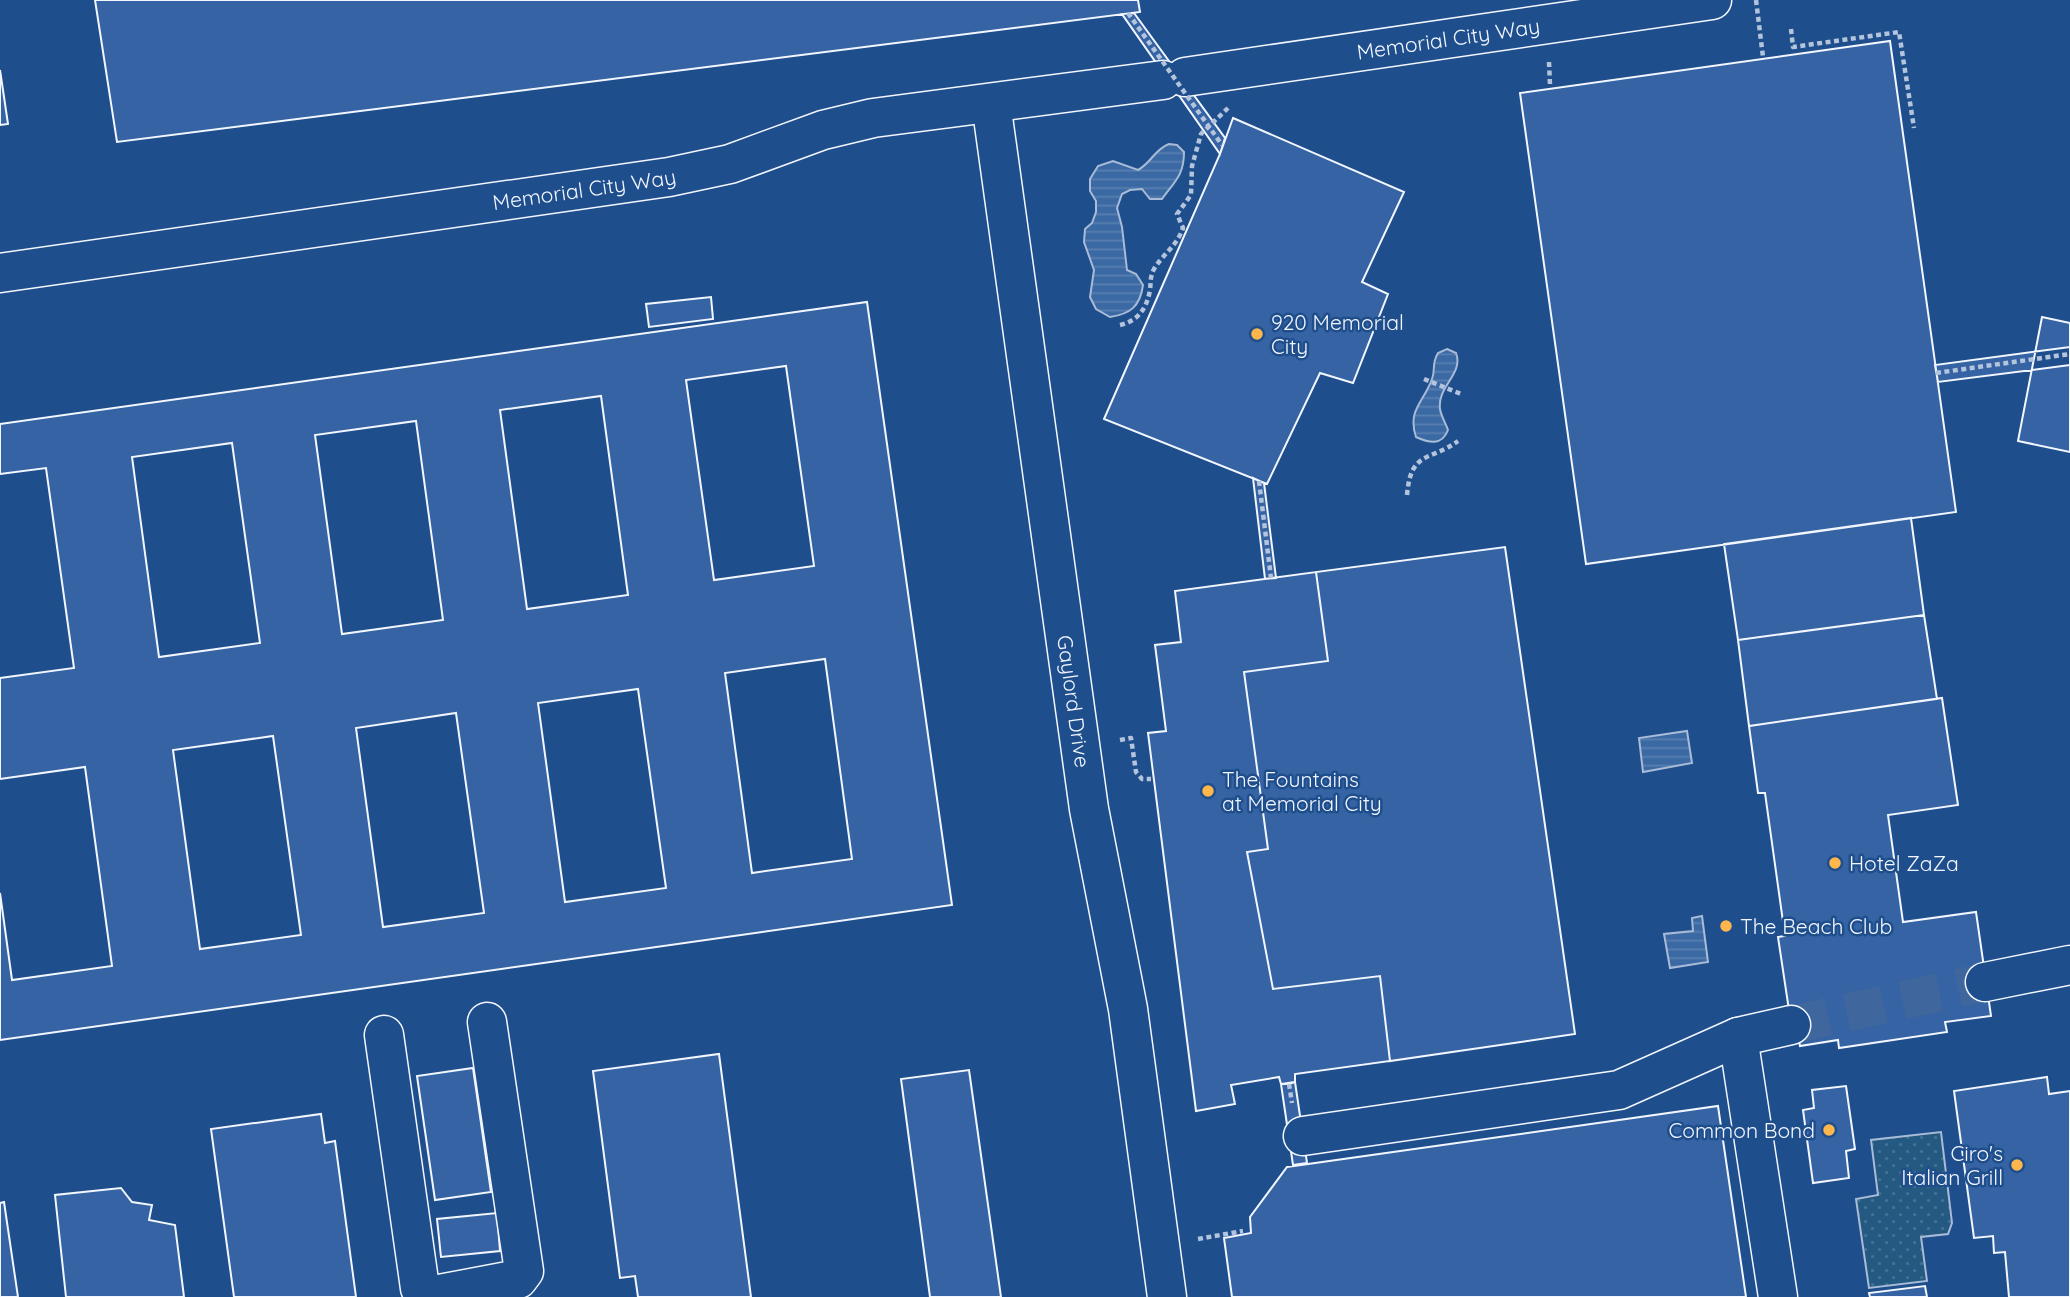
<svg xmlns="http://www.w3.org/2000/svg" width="2070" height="1297" font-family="Quicksand,sans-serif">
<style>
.grass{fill:url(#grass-dots);stroke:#a8bbd7;stroke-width:2}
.water{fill:url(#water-rules);stroke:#a8bbd7;stroke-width:2}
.building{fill:#3563a3;stroke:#f2f6ff;stroke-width:2;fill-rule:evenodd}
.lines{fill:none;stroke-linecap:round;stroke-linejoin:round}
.minor-tunnel{stroke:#3f679d;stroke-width:38;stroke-dasharray:38 19;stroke-linecap:butt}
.minor-casing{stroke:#f2f6ff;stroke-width:41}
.path{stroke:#b3c4dc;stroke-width:4.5;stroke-dasharray:5 3.5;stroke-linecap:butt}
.minor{stroke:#1f4e8c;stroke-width:38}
.path-bridge{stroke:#b3c4dc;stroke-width:4.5;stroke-dasharray:5 3.5;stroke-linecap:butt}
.poi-dot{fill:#ffb74d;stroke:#1f4e8c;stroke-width:2.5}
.labels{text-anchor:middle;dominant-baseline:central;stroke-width:5;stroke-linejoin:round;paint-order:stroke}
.street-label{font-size:21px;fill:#f2f6ff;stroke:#1f4e8c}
.poi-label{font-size:21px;fill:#f2f6ff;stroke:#1f4e8c;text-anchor:start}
</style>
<defs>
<pattern id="grass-dots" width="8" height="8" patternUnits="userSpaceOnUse" patternTransform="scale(1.75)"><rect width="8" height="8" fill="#245a82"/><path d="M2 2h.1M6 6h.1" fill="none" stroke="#447295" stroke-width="1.8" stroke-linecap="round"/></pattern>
<pattern id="water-rules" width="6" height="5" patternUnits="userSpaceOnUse" patternTransform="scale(1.75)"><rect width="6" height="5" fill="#3b69a3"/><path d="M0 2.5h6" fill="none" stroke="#587fb1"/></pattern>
</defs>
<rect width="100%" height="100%" fill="#1f4e8c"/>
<!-- grass -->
<path class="grass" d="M1941,1132l11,91 -4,11 -27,3 6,44 -58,7 -13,-89 22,-4 -7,-55z"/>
<!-- water -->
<path class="water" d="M1169,144l8,1 7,7c0,24 -10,30 -22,47h-12l-8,-10 -12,1 -8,4 -5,14 5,19 5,43 9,4 7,11c-3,22 -13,29 -33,32l-14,-8 -6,-12 4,-27 -10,-28 1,-13 7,-6 4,-11v-11l-6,-10v-12l8,-13 15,-5 25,9c13,-7 17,-21 31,-26z
M1447,349l9,4c8,21 -19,33 -16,56 1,7 6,15 8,21 -6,16 -19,13 -32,7 -9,-27 8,-35 16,-58 4,-10 -1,-14 6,-26z
M1687,731l5,32 -49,9 -4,-34z
M1702,916l6,46 -38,6 -6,-34 29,-3 -1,-13z"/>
<!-- building -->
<path class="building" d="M95,0h1043l2,12 -1023,130z
M1134,13l91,125 -5,16 -98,-140z
M1890,41l66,471 -370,52 -66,-471z
M0,70l8,54 -8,1z
M1233,118l171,74 -42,90 26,12 -35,89 -33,-10 -53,111 -163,-65 116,-265z
M711,297l2,22 -64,8 -3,-23z
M867,302l85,603 -952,135v-147l12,87 100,-14 -27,-199 -85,12v-101l74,-10 -28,-200 -46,6v-50zM786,366l28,200 -100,14 -28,-200zM601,396l27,199 -101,14 -27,-199zM416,421l27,199 -101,14 -27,-199zM232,443l28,200 -101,14 -27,-200zM825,659l27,200 -100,14 -27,-200zM638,689l28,199 -101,14 -27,-199zM456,713l28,200 -101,14 -27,-199zM273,736l28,199 -101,14 -27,-199z
M2042,317l28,6v129l-52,-11z
M2070,347v18l-132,17 -3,-17z
M1253,478l11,5 12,95 -11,1z
M1911,518l13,97 -186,25 -14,-96z
M1505,547l70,487 -185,27 -10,-85 -107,13 -26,-137 21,-3 -24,-177 84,-11 -12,-89z
M1316,572l12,89 -84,11 24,177 -21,3 26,137 107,-13 10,85 -95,13v8l-6,2h-8l-2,-7 -48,8 4,19 -39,7 -48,-378 18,-2 -11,-86 26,-3 -6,-51z
M1924,615l13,84 -188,27 -11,-86z
M1942,698l16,107 -70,10 15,107 73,-10 15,104 -46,6 2,10 -108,16 -1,-8 -38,6 -2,-10 -5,1 -15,-100 7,-1 -20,-143h-7l-9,-67z
M719,1054l32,243h-113l-3,-21 -15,2 -27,-207z
M473,1068l18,124 -56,8 -18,-124z
M969,1070l32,227h-71l-29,-218z
M2047,1077l2,17 21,-3v206h-61l-4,-45 -11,1 -1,-17 -19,2 -20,-147z
M1295,1082l12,81 -14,2 -12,-81z
M1846,1086l9,63 -9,2 3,27 -36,5 -10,-73 11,-2 -2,-18z
M1718,1106l28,191h-514l-8,-59 27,-5 -1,-16 37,-50z
M321,1114l4,29 10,-2 21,156h-122l-23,-168z
M121,1188l11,14 20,3 -3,15 26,5 9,72h-118l-11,-102z
M4,1202l14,95h-18v-94z
M497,1213l3,38 -59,6 -4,-38z
M1925,1286l2,11h-57l-1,-4z"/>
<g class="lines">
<!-- minor-tunnel -->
<path class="minor-tunnel" d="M1791,1025l194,-43"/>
<defs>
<g id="minor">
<path id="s1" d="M1185,77l527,-77"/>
<path id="s2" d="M991,103l98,706 39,200 39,288"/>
<path id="s3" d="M0,273l669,-96 61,-13 93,-34 50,-12 290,-38"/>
<path d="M1985,982l85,-17"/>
<path d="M384,1035l36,253 9,8 89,-17 6,-8 -37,-249"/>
<path d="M1738,1037l53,-12"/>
<path d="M1303,1136l316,-46 119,-53 40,260"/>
</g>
</defs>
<!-- minor casing -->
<use href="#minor" class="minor-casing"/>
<!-- path -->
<path class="path" d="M1756,0l7,57
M1791,29l2,18 106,-15 15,96
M1549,62l1,23
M1120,325c18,-4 27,-17 30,-35 1,-8 0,-14 4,-21 9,-15 23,-23 29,-41l-6,-14 14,-19 1,-29 9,-32 27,-26
M1936,373l134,-19
M1424,379l37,15
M1259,481l12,97
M1407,495c4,-45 22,-33 51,-54
M1120,740l11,-2 5,34 6,7h9
M1289,1084l3,19
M1198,1239l45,-8"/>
<!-- minor -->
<use href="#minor" class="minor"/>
<!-- path-bridge -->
<path class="path-bridge" d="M1128,13l94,132"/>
</g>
<!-- markers -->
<g class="poi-dot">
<circle cx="1257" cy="334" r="7"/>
<circle cx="1208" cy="791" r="7"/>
<circle cx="1835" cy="863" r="7"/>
<circle cx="1726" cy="926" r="7"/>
<circle cx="1829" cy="1130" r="7"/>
<circle cx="2017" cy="1165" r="7"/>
</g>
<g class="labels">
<!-- street labels -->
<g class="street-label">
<text stroke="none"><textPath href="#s1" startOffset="266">Memorial City Way</textPath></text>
<text stroke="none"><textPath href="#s3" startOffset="590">Memorial City Way</textPath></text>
<text stroke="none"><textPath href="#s2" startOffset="604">Gaylord Drive</textPath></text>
</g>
<!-- poi labels -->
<g class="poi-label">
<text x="1271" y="322">920 Memorial<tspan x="1271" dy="24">City</tspan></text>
<text x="1222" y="779">The Fountains<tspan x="1222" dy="24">at Memorial City</tspan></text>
<text x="1849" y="863">Hotel ZaZa</text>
<text x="1740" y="926">The Beach Club</text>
<text x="1815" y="1130" text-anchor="end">Common Bond</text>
<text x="2003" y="1153" text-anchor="end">Ciro's<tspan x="2003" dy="24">Italian Grill</tspan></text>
</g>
</g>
</svg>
